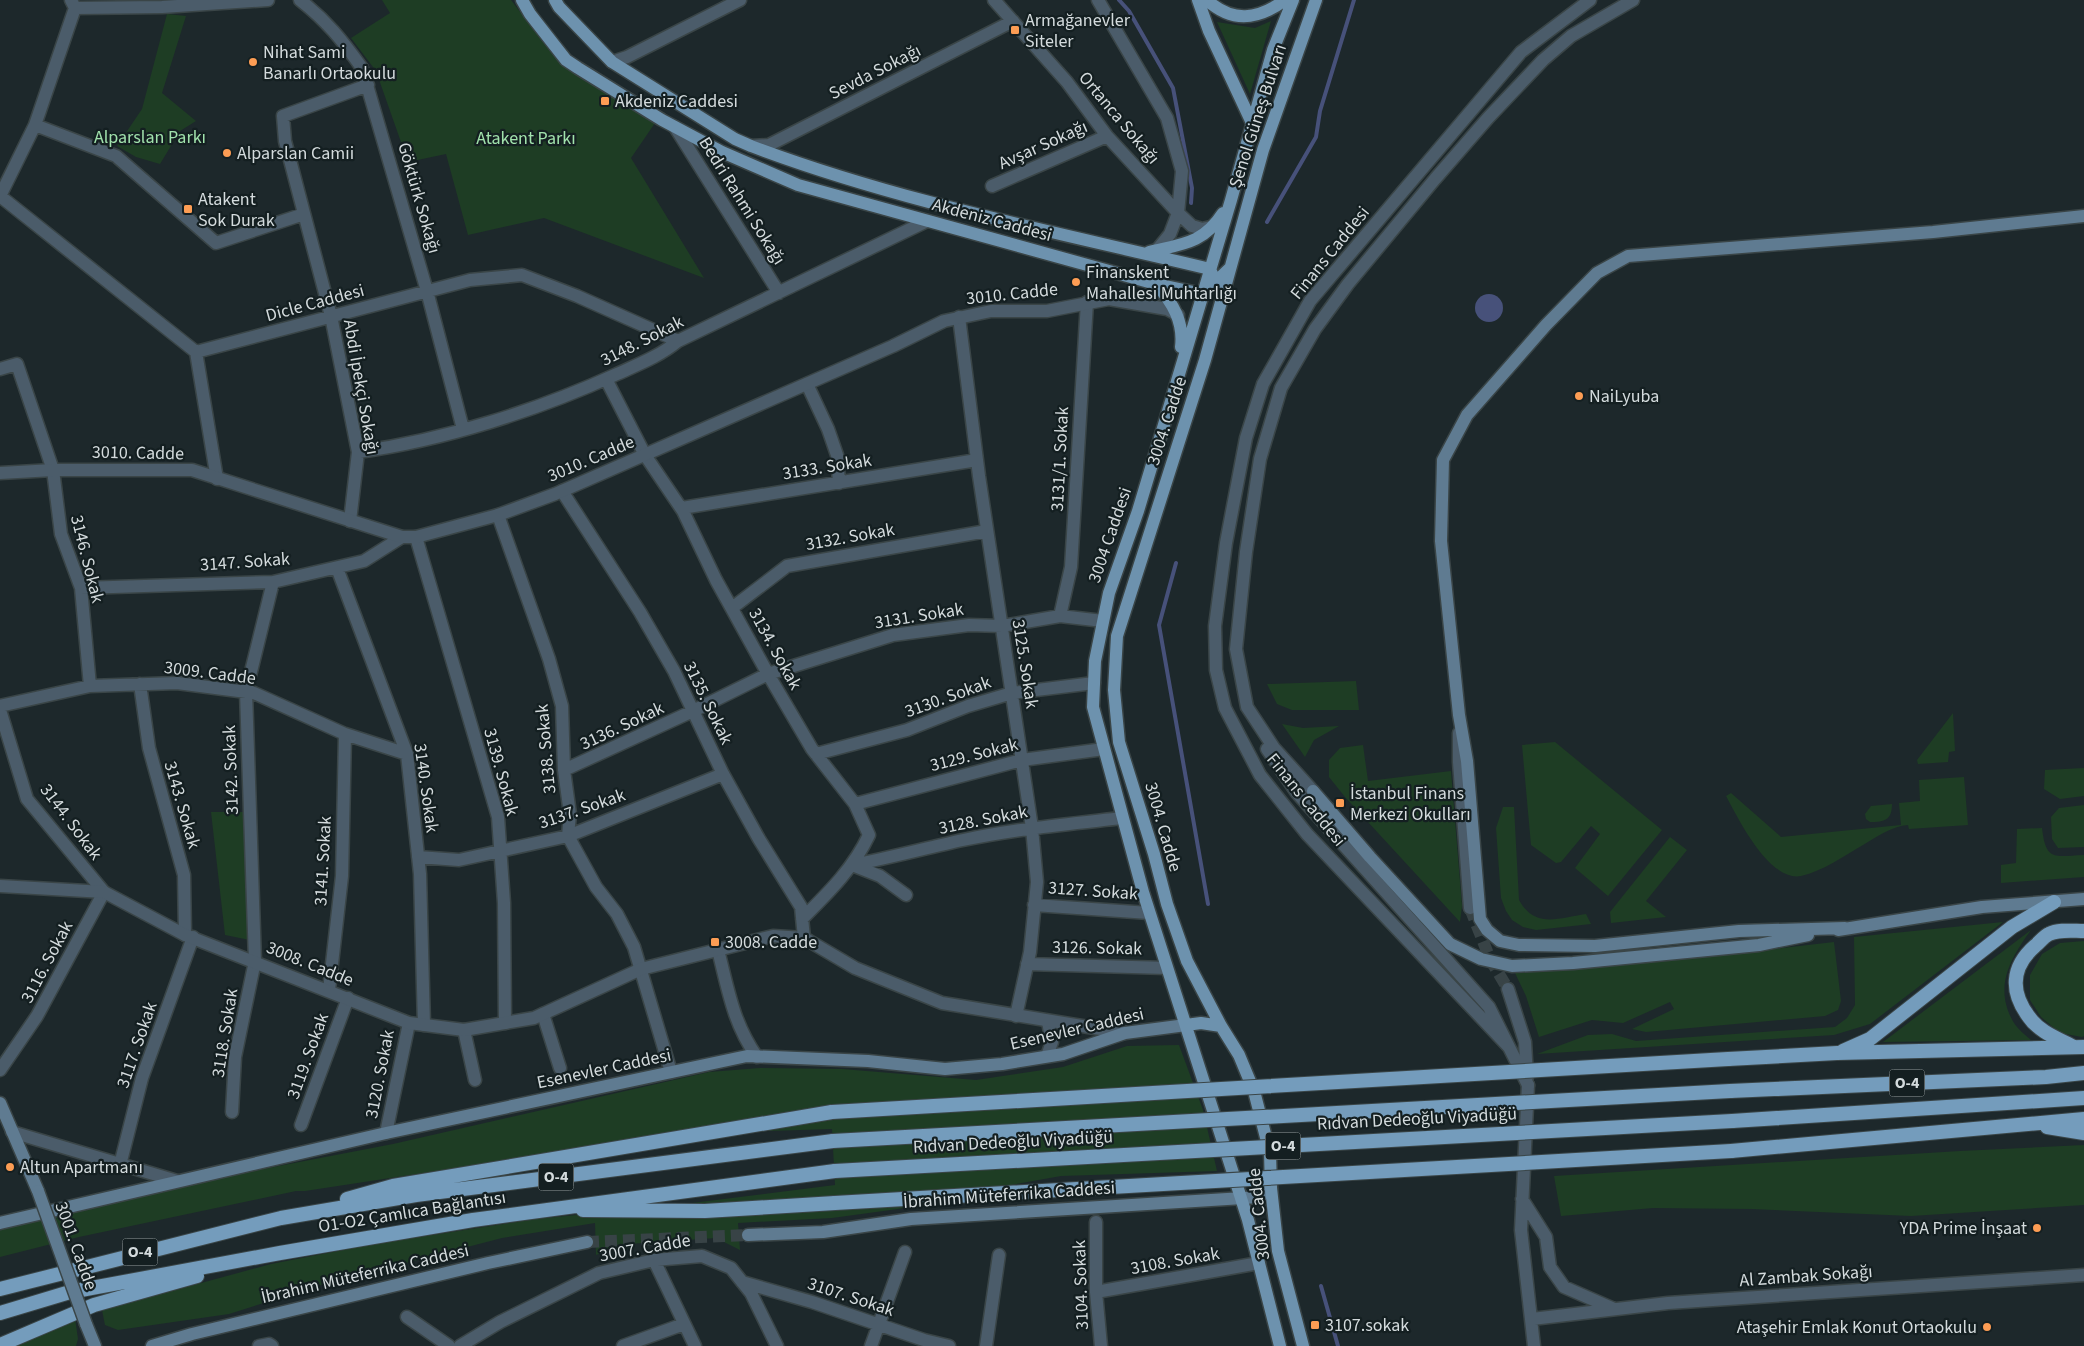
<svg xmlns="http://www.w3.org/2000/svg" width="2084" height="1346" font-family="'Source Sans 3',sans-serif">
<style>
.green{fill:#1e3d24}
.water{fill:#47517a}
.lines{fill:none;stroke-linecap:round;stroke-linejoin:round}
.stream{stroke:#47517a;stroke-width:4}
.tertiary-tunnel{stroke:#384346;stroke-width:12;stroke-dasharray:12 6;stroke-linecap:butt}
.secondary-tunnel{stroke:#384346;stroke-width:12;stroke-dasharray:12 6;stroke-linecap:butt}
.minor-casing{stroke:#3a4547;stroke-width:15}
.tertiary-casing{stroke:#3a4547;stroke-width:15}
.secondary-casing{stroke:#3a4547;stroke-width:15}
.primary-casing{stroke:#3a4547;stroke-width:15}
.trunk-casing{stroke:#3a4547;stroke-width:16}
.minor{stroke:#4b5c6a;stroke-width:12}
.tertiary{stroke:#4b5c6a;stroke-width:12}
.secondary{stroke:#5f7b91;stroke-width:12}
.primary{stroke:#6d92ae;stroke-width:12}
.trunk{stroke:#749cbc;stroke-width:14}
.secondary-bridge-casing{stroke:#3a4547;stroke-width:15;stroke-linecap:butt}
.trunk-bridge-casing{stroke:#3a4547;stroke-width:16;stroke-linecap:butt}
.secondary-bridge{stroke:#5f7b91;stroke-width:12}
.trunk-bridge{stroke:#749cbc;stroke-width:14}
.poi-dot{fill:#fd9d54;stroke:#141f21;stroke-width:2}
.labels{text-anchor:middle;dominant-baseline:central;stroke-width:4.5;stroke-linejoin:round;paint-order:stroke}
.shield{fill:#141f21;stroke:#9aa3a5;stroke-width:1}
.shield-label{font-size:16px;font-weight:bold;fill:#d4dbdd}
.poi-label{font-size:18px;fill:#d4dbdd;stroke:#141f21;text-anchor:start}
.street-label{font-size:18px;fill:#d4dbdd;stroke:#141f21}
.park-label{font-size:18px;fill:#a1e2ac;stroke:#141f21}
</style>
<rect width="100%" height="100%" fill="#1d282b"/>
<!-- green -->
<path class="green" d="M382,0h129l42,55 23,18 79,50 -24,35 73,120 -160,-60 -76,17 -22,-81 -38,8 -32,-91 -25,-33 39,-25z
M167,14l19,2 -24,77 34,28 -16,10 -20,33 -24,-7 -19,-11 25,-37z
M1271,21l-21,73 -33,-72 38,6z
M1356,681l3,29h-67l-15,-6 -10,-20z
M1953,713l2,38 -6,1 -1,10 -30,2 -1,-4z
M1282,724l21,4 36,-2 -25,14 -9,17z
M1555,742l107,88 -54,66 -33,-28 25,-34 -9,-8 -30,36 -5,1 -25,-18 -9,-100z
M1363,745l5,36 83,-10 11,135 -2,16 -115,-125 -16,-20v-17l11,-12z
M2084,768v28l-24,3 -16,-10 1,-19z
M1964,777l4,48 -59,4 -1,-4c-16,1 -32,12 -45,20 -19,11 -40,26 -62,31 -32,6 -63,-58 -75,-80l5,-3 50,44 120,-12 -2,-22 21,-2 -1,-21z
M1892,804c0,16 -7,18 -22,18l-4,-3 -1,-5 6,-8z
M2084,805v42l-26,1 -6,-9 -1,-22 8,-9z
M1503,807h11l5,93c16,29 39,18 67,14l5,10 -55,6 -13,-3 -11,-7 -6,-9 -5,-13 -5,-70z
M211,812h37l12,130 -35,-7z
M2042,828c4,34 12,28 42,27v22l-83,6v-18l15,-2 1,-34z
M1670,837l17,13 -41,51 20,16 -55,6 -1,-11z
M2003,922l-133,102 -36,11 -297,19 51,-19 24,-1 24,7 199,-14 12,-9 8,-13 -1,-68z
M2031,930c-21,29 -38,58 -17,93 4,6 11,12 17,17l-148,2z
M2084,941v95l-2,1 -22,-4 -19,-16 -11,-17v-25l12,-21 18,-11z
M1834,942l7,59 -3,9 -13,6 -179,16 -14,-3 42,-20 -4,-7 -47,21 -31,-3 -53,17 -13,-41 -11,-23 199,-17z
M1179,1045l24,65 14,61 -156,5 -61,11 -102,22 -66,9 -94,5 2,27 -24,-12 -88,6 -32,11 -1,-32 -93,15 -185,48 -88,28 -111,16 -13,-5 -3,-15 169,-46 103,-20 162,-25 132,-13 167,-21 -3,-56 -153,5 -374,57h-9l-217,46 -79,20v-29l216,-50 177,-34 316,-72 51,-4 82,1 134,11 87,-13 64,-21z
M2084,1145v60l-173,11 -159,-7 -99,-1 -92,8 -7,-40 406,-25z
M75,1318l3,21 -2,7h-67z"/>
<!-- water -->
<path class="water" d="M1475 308a14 14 0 1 1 28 0a14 14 0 1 1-28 0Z"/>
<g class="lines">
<!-- stream -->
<path class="stream" d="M1119,0l10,11 44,77 19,100 -1,15
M1267,222l49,-85 4,-26 34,-111
M1176,563l-17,62 49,279
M1321,1286l17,60"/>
<!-- tertiary-tunnel -->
<path class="tertiary-tunnel" d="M1470,908l20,51 18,30"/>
<!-- secondary-tunnel -->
<path class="secondary-tunnel" d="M587,1242l161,-7"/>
<defs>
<path id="minor" d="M300,0c27,21 42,40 62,68l65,223 36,138
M994,0l73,82 40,54 71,77 14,13 10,3 13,-3
M1098,0l69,118 15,53 -4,42 -8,21 -13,16
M75,8l87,-1 106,-7
M612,62l15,-5 113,-57
M35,125l81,31 100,87 88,-29
M675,127l104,166
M751,146l18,-1 244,-124
M992,186l115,-50
M0,196l196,156
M0,196l35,-71 40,-117 -4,-8
M959,317l20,159 53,352 5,54 -7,70 -14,64
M196,352l274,-72 52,-5 55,21 101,45
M196,352l21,127
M0,369l17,-5 36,106 8,64 20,54 9,98
M606,379l39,76 38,56 33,69 52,94 44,75 43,55 14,31c-16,34 -41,58 -67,84
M807,384l21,45 9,26 2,28
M358,452c87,-12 180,-42 259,-78 22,-10 43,-18 61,-33l249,-120
M562,491l78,121 34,59 49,103 36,65 42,68 3,31
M682,508l295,-48
M498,515l51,144 13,47 2,64 6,44 -2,22 28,51 21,27 17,33 37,125
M350,521l8,-69 -27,-136 -46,-175 -2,-25 85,-31
M416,537l82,280 6,86 1,120
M337,568l70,186 13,120 4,151
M81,588l192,-6 91,-21 38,-24
M732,608l55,-42 200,-35
M1060,616l11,-49 16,-265
M140,684l9,64 35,127 1,60
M0,706l90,-20 87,-3 77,10 91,41 62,20
M0,710l27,89 77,93 -67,124 -37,54
M816,754l91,-24 61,-24 44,-13 82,-10
M564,770l129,-59 75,-37 125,-39 76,-10 33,1 58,-10 43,5
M855,804l167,-44 82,-11
M418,857l41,3 109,-24 155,-62
M852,865c37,-7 74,-17 111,-25 52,-11 106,-16 159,-22
M852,865l28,11 26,19
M1034,905l115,8
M718,950c10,39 15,73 39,107
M1027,964l140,4
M329,990l13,-114 3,-142
M543,1014l17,54
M464,1030l11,50
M1047,1056l5,-14 -4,-20
M1528,1085l-7,145 13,116
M232,1112l3,-55 20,-96 -9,-269 27,-110
M301,1125l47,-127
M386,1133l23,-110
M120,1165l22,-87 51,-141
M1522,1199l24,38 4,30 14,20 48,21
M1096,1222v70l5,54
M654,1260l41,86
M742,1282l70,20 112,38 25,6
M1096,1292l163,-29
M407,1317l42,29
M1532,1319l136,-16 416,-28
M259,1346l10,-2 3,2
M460,1346l40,-24 99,-49 55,-13 48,-4 29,12 20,25 26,53
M623,1346l61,-22
M871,1346l34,-94
M986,1346l13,-91"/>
<path id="tertiary" d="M0,473l53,-3h139l210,67h14l82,-22 57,-21 338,-148 51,-25 47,-10h56l62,-12 58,10 11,6
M1459,733v29l11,146
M1267,749l30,44 192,214 39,78
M1313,791l-39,-43 -27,-41 -11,-58 10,-97 14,-93 21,-71 34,-59 33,-45 87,-105 53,-61 55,-58 28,-24 62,-36
M0,886l104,6 81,43 224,88 55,7 70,-12 107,-49 132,-33 31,2 51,30 87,35 183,30
M1508,989l17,53 2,35
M1509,1047l-202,-213 -47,-59 -35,-67 -9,-38 -1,-44 11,-83 20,-105 17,-54 47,-83 211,-249 69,-52
M12,1132l165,49"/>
<path id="secondary" d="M1313,791l57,66 80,87 31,15 31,7 61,-3 186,-18 49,-10
M1845,928l-106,3 -144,15 -76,-1 -19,-4 -13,-11 -7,-11 -13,-158 -8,-46 -18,-174 2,-81 24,-45 79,-90 51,-52 31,-17 305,-24 151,-16
M1838,930l144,-23 102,-8
M0,1103l38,88
M0,1223l386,-90 361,-77 121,5 77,8 57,-5 61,-10 62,-21 61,-8
M748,1235l75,-3 88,-13 348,-22 12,-9
M86,1324l9,22
M152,1346l40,-12 296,-71 99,-21"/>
<path id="primary" d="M522,0l8,14 25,32 11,14 12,8 84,52 60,32 76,33 358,99 47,10 27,-26
M555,0l4,7 53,55 123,77 16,7c148,56 305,86 459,123l3,7
M1198,0l11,31 43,92
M1207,0c25,23 51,20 78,0
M1149,252c33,-8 54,-8 74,-39
M1156,284c17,19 28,38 25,63
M1186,1025l15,-2 20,3
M1280,1346l-32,-126 -105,-328 -50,-185 2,-46 14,-68 29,-82 22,-73 71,-238 42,-150 20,-50
M1303,1346l-25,-95 -7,-63 -1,-35 -16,-62 -15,-36 -18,-29 -34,-65 -20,-57 -13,-50 -35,-112 -5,-52 3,-54 88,-276 58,-210 53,-150"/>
<path id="trunk" d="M2074,1047c-15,-8 -35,-15 -45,-30 -19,-25 -18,-50 6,-71 4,-3 9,-10 14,-12 10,-5 24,-3 35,-3
M1843,1051l27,-12 142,-112 42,-25
M1728,1059l109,-6 247,-6
M1730,1091l316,-14 38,-4
M1732,1121l352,-23
M2047,1127l37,6
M1731,1151l353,-32
M347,1199l46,-13 439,-74
M583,1210l122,1 130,-8
M0,1289l281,-71 135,-23 417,-54
M0,1313l70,-21 210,-39 193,-33 362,-49
M0,1345l94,-40 103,-29"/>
</defs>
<!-- minor casing -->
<use href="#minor" class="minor-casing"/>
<!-- tertiary casing -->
<use href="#tertiary" class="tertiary-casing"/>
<!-- secondary casing -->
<use href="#secondary" class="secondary-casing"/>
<!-- primary casing -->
<use href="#primary" class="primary-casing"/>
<!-- trunk casing -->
<use href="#trunk" class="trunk-casing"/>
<!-- minor -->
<use href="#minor" class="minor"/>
<!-- tertiary -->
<use href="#tertiary" class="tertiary"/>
<!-- secondary -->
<use href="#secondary" class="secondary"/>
<!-- primary -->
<use href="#primary" class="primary"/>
<!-- trunk -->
<use href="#trunk" class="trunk"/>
<defs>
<path id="secondary-bridge" d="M38,1191l48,133"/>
<path id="trunk-bridge" d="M832,1112l896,-53
M833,1141l897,-50
M835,1171l897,-50
M835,1203l896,-52"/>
</defs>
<!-- secondary-bridge casing -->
<use href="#secondary-bridge" class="secondary-bridge-casing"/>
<!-- trunk-bridge casing -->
<use href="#trunk-bridge" class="trunk-bridge-casing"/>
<!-- secondary-bridge -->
<use href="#secondary-bridge" class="secondary-bridge"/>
<!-- trunk-bridge -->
<use href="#trunk-bridge" class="trunk-bridge"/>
</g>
<!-- markers -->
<g class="poi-dot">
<rect x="1010" y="25" width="10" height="10" rx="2.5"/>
<circle cx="253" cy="62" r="5"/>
<rect x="600" y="96" width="10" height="10" rx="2.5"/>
<circle cx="227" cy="153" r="5"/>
<rect x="183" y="204" width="10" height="10" rx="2.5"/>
<circle cx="1076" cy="282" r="5"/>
<circle cx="1579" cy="396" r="5"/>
<rect x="1335" y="798" width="10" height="10" rx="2.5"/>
<rect x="710" y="937" width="10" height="10" rx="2.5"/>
<circle cx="10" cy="1167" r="5"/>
<circle cx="2037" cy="1228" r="5"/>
<rect x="1310" y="1320" width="10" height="10" rx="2.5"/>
<circle cx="1987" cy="1327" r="5"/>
</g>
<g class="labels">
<!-- shield labels -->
<g class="shield">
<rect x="1889.5" y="1069.5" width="35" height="27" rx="4"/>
<rect x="1265.5" y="1132.5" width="35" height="27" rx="4"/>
<rect x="538.5" y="1163.5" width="35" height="27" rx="4"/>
<rect x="122.5" y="1238.5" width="35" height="27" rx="4"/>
</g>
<g class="shield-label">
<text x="1907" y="1083">O-4</text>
<text x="1283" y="1146">O-4</text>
<text x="556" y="1177">O-4</text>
<text x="140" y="1252">O-4</text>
</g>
<!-- poi labels -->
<g class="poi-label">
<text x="1025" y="20">Armağanevler<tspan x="1025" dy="21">Siteler</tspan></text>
<text x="263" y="52">Nihat Sami<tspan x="263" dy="21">Banarlı Ortaokulu</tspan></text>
<text x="615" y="101">Akdeniz Caddesi</text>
<text x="237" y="153">Alparslan Camii</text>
<text x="198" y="199">Atakent<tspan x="198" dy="21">Sok Durak</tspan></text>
<text x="1086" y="272">Finanskent<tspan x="1086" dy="21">Mahallesi Muhtarlığı</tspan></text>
<text x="1589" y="396">NaiLyuba</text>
<text x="1350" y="793">İstanbul Finans<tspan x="1350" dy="21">Merkezi Okulları</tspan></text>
<text x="725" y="942">3008. Cadde</text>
<text x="20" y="1167">Altun Apartmanı</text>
<text x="2027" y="1228" text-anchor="end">YDA Prime İnşaat</text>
<text x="1325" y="1325">3107.sokak</text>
<text x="1977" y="1327" text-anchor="end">Ataşehir Emlak Konut Ortaokulu</text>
</g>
<!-- street labels -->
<g class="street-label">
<text transform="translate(875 72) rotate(-27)">Sevda Sokağı</text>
<text transform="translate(1258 116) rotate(-72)">Şenol Güneş Bulvarı</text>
<text transform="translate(1119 118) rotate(50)">Ortanca Sokağı</text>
<text transform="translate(1043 145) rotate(-24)">Avşar Sokağı</text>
<text transform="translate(419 198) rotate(74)">Göktürk Sokağı</text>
<text transform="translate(742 201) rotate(58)">Bedri Rahmi Sokağı</text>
<text transform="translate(992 220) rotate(15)">Akdeniz Caddesi</text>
<text transform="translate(1330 253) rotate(-51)">Finans Caddesi</text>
<text transform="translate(1012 294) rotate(-6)">3010. Cadde</text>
<text transform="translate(315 303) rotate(-15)">Dicle Caddesi</text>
<text transform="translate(642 341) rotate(-27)">3148. Sokak</text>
<text transform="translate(361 387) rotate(80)">Abdi İpekçi Sokağı</text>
<text transform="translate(1167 421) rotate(-72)">3004. Cadde</text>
<text transform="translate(138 453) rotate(1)">3010. Cadde</text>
<text transform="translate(591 459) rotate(-23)">3010. Cadde</text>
<text transform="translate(1060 459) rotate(-87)">3131/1. Sokak</text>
<text transform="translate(827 467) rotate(-9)">3133. Sokak</text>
<text transform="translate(1110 535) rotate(-71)">3004 Caddesi</text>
<text transform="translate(850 537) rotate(-10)">3132. Sokak</text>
<text transform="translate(87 559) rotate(76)">3146. Sokak</text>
<text transform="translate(245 562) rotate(-4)">3147. Sokak</text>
<text transform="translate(919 616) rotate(-9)">3131. Sokak</text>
<text transform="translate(775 649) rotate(61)">3134. Sokak</text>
<text transform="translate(1025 664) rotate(81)">3125. Sokak</text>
<text transform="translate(210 673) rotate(7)">3009. Cadde</text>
<text transform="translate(948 697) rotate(-20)">3130. Sokak</text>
<text transform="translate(708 703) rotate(64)">3135. Sokak</text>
<text transform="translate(622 726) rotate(-25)">3136. Sokak</text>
<text transform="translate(546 749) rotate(-95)">3138. Sokak</text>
<text transform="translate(974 755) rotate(-14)">3129. Sokak</text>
<text transform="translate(231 770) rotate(-92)">3142. Sokak</text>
<text transform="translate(501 772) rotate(75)">3139. Sokak</text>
<text transform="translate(426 788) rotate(82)">3140. Sokak</text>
<text transform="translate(1306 800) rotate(51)">Finans Caddesi</text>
<text transform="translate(182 805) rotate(74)">3143. Sokak</text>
<text transform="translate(582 809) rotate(-19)">3137. Sokak</text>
<text transform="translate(983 820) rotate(-11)">3128. Sokak</text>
<text transform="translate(71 822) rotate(53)">3144. Sokak</text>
<text transform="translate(1163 827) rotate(74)">3004. Cadde</text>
<text transform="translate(323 861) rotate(-87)">3141. Sokak</text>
<text transform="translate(1093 891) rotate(4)">3127. Sokak</text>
<text transform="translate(1097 948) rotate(1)">3126. Sokak</text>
<text transform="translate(47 962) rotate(-62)">3116. Sokak</text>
<text transform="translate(310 964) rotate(22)">3008. Cadde</text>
<text transform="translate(1077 1029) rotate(-13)">Esenevler Caddesi</text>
<text transform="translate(225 1033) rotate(-81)">3118. Sokak</text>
<text transform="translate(137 1045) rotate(-71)">3117. Sokak</text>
<text transform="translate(308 1056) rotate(-70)">3119. Sokak</text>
<text transform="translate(604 1069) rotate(-12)">Esenevler Caddesi</text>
<text transform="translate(380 1074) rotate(-79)">3120. Sokak</text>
<text transform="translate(1417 1119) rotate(-3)">Rıdvan Dedeoğlu Viyadüğü</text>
<text transform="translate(1013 1142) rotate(-3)">Rıdvan Dedeoğlu Viyadüğü</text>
<text transform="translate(1009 1195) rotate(-4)">İbrahim Müteferrika Caddesi</text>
<text transform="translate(412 1212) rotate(-9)">O1-O2 Çamlıca Bağlantısı</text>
<text transform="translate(1259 1214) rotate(-96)">3004. Cadde</text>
<text transform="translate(76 1246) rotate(70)">3001. Cadde</text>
<text transform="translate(645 1248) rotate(-10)">3007. Cadde</text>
<text transform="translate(1175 1261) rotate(-10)">3108. Sokak</text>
<text transform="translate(365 1274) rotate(-13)">İbrahim Müteferrika Caddesi</text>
<text transform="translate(1806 1276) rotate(-4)">Al Zambak Sokağı</text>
<text transform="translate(1081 1285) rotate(-92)">3104. Sokak</text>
<text transform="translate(851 1297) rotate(18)">3107. Sokak</text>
</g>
<!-- park labels -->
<g class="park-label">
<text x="150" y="137">Alparslan Parkı</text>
<text x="526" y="138">Atakent Parkı</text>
</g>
</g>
</svg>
